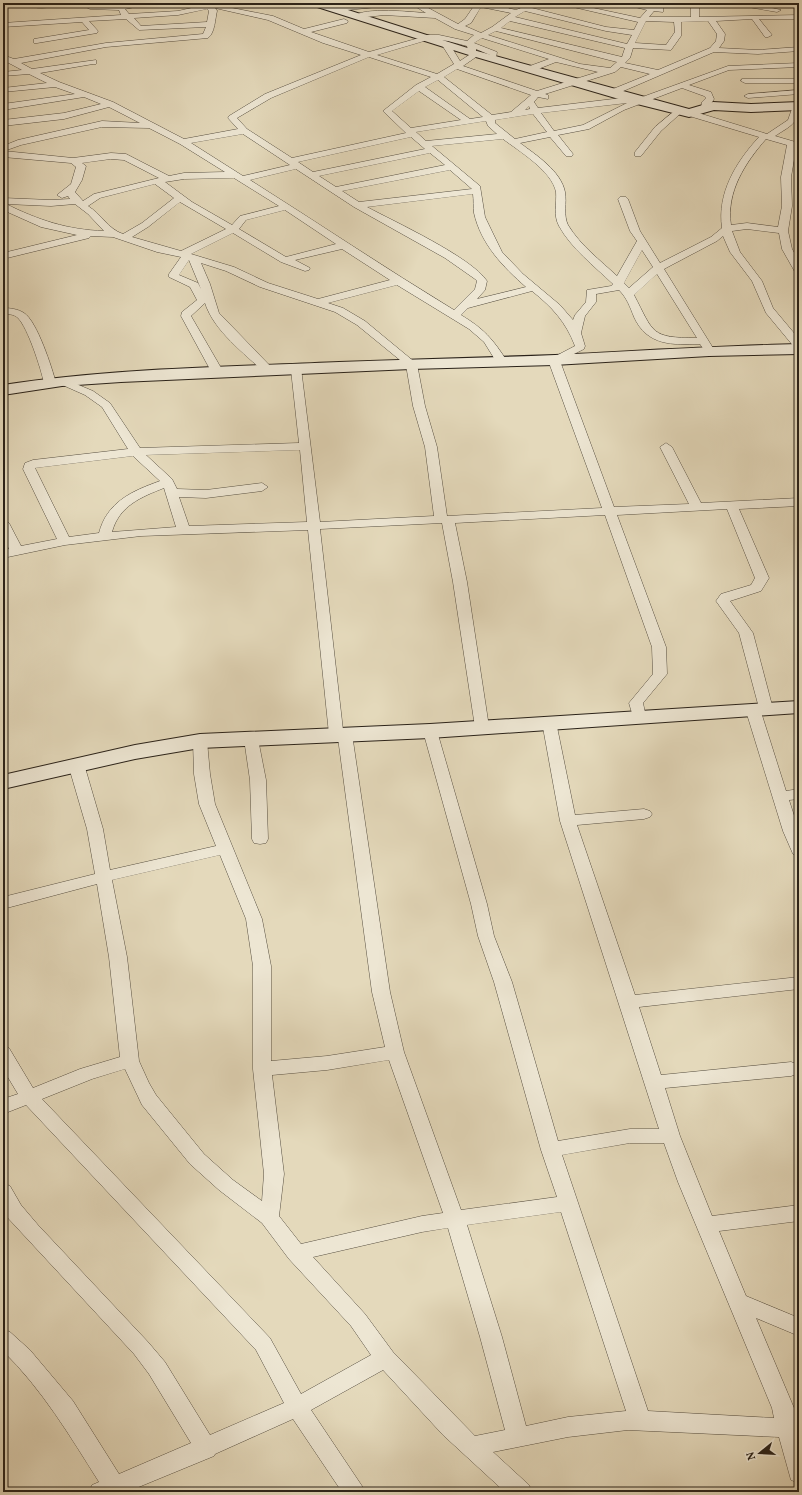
<svg xmlns="http://www.w3.org/2000/svg" width="802" height="1495" font-family="Vollkorn,serif">
<style>
.lines{fill:none;stroke-linecap:round;stroke-linejoin:round}
.street-casing{stroke:#585042;stroke-width:1}
.secondary-casing{stroke:#2a2219;stroke-width:2}
.street{fill:#ede6d3;fill-rule:evenodd}
.secondary{fill:#ede6d3;fill-rule:evenodd}
</style>
<rect width="100%" height="100%" fill="#e4d9bb"/>
<filter id="stains"><feTurbulence type="fractalNoise" baseFrequency=".005" numOctaves="4"/><feColorMatrix values="0 0 0 0 .2 0 0 0 0 .09 0 0 0 0 .02 0 0 0 .5 -.17"/></filter>
<radialGradient id="worn" r=".72"><stop offset=".6" stop-color="#630" stop-opacity="0"/><stop offset="1" stop-color="#630" stop-opacity=".3"/></radialGradient>
<g class="lines">
<defs>
<path id="street" d="M41,3h22c-6,4 -26,7 -32,3z
M137,3h18l-30,6 4,5 49,-3 36,-8h9l-1,3 51,10 31,13 40,-10 4,2 -1,2 -36,9 58,20 50,-14v-3h20l28,6 7,-6 -19,-6 -20,-11 -51,-3 -26,3 -4,-2c11,-9 57,-4 72,-3l-16,-10h9l39,21 7,-5 11,-16h10l30,7 17,-7h10l-11,5 74,19 28,3 4,-8 -82,-19h14l70,15 7,-8 -28,-7h16l16,3 2,-3h8l-4,4 6,1v4l-9,-1 -5,6h42v-9l5,-5h8l-5,5v9l100,-2v4h-40l13,16 -4,2h-3l-13,-18 -36,2 9,13 -1,7 -5,7 39,2 41,-3v4l-41,3 -44,-2 -100,43h-6v-4l42,-17 -29,-7 -6,5 -70,22 3,1v4l-10,-2 -4,5 4,6 92,-11 4,3 94,-34 71,-3v4l-70,3 -40,15 22,7 3,7 -6,10 -3,1 -4,-3 1,-5 4,-4 -2,-2 -22,-8 -58,22 -35,19 -31,6 15,19 -1,2h-6l-16,-19 -30,6c16,12 41,28 45,49 2,11 -2,23 3,33 12,20 33,36 49,51l20,-35 -7,-10 -12,-32 2,-2h6l2,2 12,32 20,32 51,-26 11,-9c-5,-35 14,-66 37,-91l-73,-22v-4h6l75,23 21,-14 5,-14 6,-2c0,20 -9,22 -24,32l24,7v6l-3,-1 -5,29 1,29 -4,25 4,18 7,12v12l-4,-1 -13,-23 -3,-16 -32,-4 -15,2 8,21 22,29 11,27 26,31v10l-4,-1 -29,-35 -14,-32 -22,-29 -7,-16 -6,5 -53,28 49,79 -1,2h-8l-4,-6c-27,1 -53,2 -66,-27 -4,-10 -7,-19 -15,-27l-23,4v8l-11,14 -4,17 4,13 -1,3 -24,12 54,146 75,-3 -29,-57 6,-4 6,4 29,56 98,-5v8l-60,3 30,69 -8,13 -31,10 23,32 20,76 -2,3 -5,1 -5,-1 25,79 13,-2v10l-10,1 10,31v24l-6,-1 -10,-23 -37,-120 2,-3 5,-1 6,1 -20,-75 -23,-32 5,-7 30,-9 4,-7 -28,-69 -110,6 49,132 1,27 -24,29 3,14 -2,3h-10l-5,-17 24,-29 -1,-27 -47,-132 -150,8 12,59 22,145 -2,3h-10l-2,-3 -22,-145 -11,-59 -122,6 23,201 7,1 2,3 38,258 14,60 57,158 96,-13 -16,-47 -47,-168 -16,-46 -7,-32 -48,-173 2,-3h10l2,3 50,173 7,32 18,46 46,159 72,-12h29l-99,-308 -18,-99 2,-3h10l2,3 19,93 69,-6 6,2 2,3 -2,3 -6,2 -67,6 58,170 164,-18v12l-160,18 22,68 130,-13 6,2 2,3 -2,7 -6,2 -126,12 15,48 32,80 87,-11v16l-80,10 27,65 53,22v18l-43,-18 38,90 5,18v57l-8,-3 -12,-43 -151,-7 -60,7 -75,15 36,33 3,7h-27l-62,-57 -60,-65 -72,40 55,82h-24l-49,-73 -78,35 -1,2 -85,35v1h-40l3,-7 7,-3c-29,-46 -57,-93 -96,-131v-22l7,3 20,18 43,51 46,73 72,-31 -42,-69 -15,-20 -127,-137 -4,-8v-26l7,3 11,19 17,20 110,117 17,20 45,73 74,-32 -28,-53 -230,-245 -23,9v-15l15,-5 -15,-25v-23l6,2 24,40 47,-19 40,-12 -11,-100 -12,-73 -94,25v-12l92,-23 -8,-45 -19,-65 3,-3h10l3,3 19,65 7,41 106,-24 -17,-42 -5,-30 -1,-33 2,-3h10l2,3 3,33 5,30 47,115 9,47v95l56,-5 58,-9 -13,-55 -34,-254 -7,-1 -2,-3 -21,-204 -167,6 -76,9 -62,13v-8l6,-1 -6,-13v-17l6,4 12,23 36,-7 -34,-70 2,-6 8,-3 95,-11 -26,-42 -17,-12 -27,-12 -2,-2 6,-3 31,13 17,12 30,45 159,-5 -8,-73 6,-3 4,1 19,154 114,-6 -9,-69 -12,-41 -7,-41 -49,-40 -22,-13 -75,-25 -34,-16 -25,-8 9,21 9,29 56,58 -6,3 -4,-1c-21,-20 -51,-42 -60,-70l-14,13 33,57 -6,3 -6,-3 -31,-57 1,-4 15,-12 -7,-13 -21,-10v-3l12,-17 -24,-5 -44,-15 -22,-1 -2,2 -86,21v-6l74,-18 -36,-8 -38,-17v-12l48,2 19,-1 -2,-3 -6,2 -5,-3 14,-11 5,-17 -5,-4 -68,-6v-11l15,-6 84,-19 38,2 -31,-16 -45,12 -61,7v-6l61,-7 37,-9 -17,-7 -81,13v-6l72,-10 -20,-7 -52,5v-4l44,-5 -18,-9 -26,2v-4l19,-2 -19,-10v-5l11,4 92,-16 97,-9 3,-7 -67,3 -13,-11 -37,2 9,10 -1,2 -60,10h-3v-4l55,-9 -7,-8 -79,5v-4l118,-8 -2,-5 -29,-1 -4,-2 4,-2 30,1zM481,7l30,6 -19,14 -11,6 -16,-7 6,-3zM215,8l53,12 55,23 38,12 -96,39 -36,22 -1,2 10,11 -54,10 -71,-37 -54,-20 -19,-9 53,-9h3v-4l-64,9 -11,-6 85,-16 102,-9c7,-5 7,-19 9,-27zM207,9l2,2 -2,11 -66,4 -7,-8 44,-3zM525,11l81,20 26,4 -5,9 -112,-27zM510,21l115,27 -3,9 -121,-29zM646,21l28,1 1,10 -9,13 -31,-2zM708,21l9,13 -1,7 -6,7 -52,22 -33,-7 5,-5 3,-10 38,2 10,-14v-14zM496,31l121,31 -7,6 -30,-4 -92,-29zM482,38l67,21 -22,8v4h6l23,-9 42,10 -61,19 -74,-25 13,-9v-8l14,6 -1,5 7,-2 1,-6 -23,-9zM431,39l17,2 19,5 2,9 -9,6 -11,-18h-6l-1,2 12,19 -17,10 -60,-19zM369,57l62,20 -15,8 -33,26 23,22 -114,25 -45,-29 -10,-11 34,-20zM457,69l74,26 -20,17 -19,3 -48,-38zM438,80l45,37 -13,2 -45,-32zM419,91l42,29 -50,8 -19,-17zM627,103l-44,22 -29,6 -13,-18zM529,106l1,3 -5,1zM533,114l14,18 -32,7 -20,-16v-3zM486,121l2,5 9,8 -71,7 -10,-9zM102,127l47,1 31,16 45,28 -41,1 -15,3 -43,-22 -15,-1 -38,5 -69,-7 17,-6zM243,134l47,31 -47,11 -52,-33zM411,137l14,12 -112,23 -15,-10zM503,139c16,12 49,32 53,53 1,12 -3,23 3,34 12,22 35,40 54,58l-2,2 -24,4 -1,12 -11,13 -2,5 -13,-15 -37,-31 -21,-22 -17,-35 -5,-31 -48,-40zM766,139l21,6 -6,32 1,29 -4,21 -31,-4 -16,2c-5,-33 14,-62 35,-86zM430,153l15,12 -109,22 -17,-11zM111,159l13,1 35,18 -65,16 -11,7 -8,-9 7,-12 4,-14 -4,-3zM296,169l58,38 91,51 30,21 2,2 -2,8 -21,21c-69,-42 -136,-87 -204,-130zM450,170l22,19 -113,13 -17,-11zM234,178l45,28 -39,10 -8,9 -40,-23 -27,-20 19,-3zM155,184l19,14 -32,25 -19,11c-15,-5 -22,-20 -35,-28l12,-8zM473,194c1,6 0,13 1,19 7,31 29,54 52,74l-49,12 8,-9 2,-9c-16,-24 -92,-59 -120,-74zM180,202l46,27 -45,22 -49,-14 16,-10zM6,204l45,2 24,-2 13,10 16,17c-36,-1 -66,-11 -98,-27zM285,210l51,34 -50,13 -47,-28 7,-9zM233,233l48,29 24,9 4,-1 1,-2 -15,-8 47,-11 48,31 -72,19 -50,-16 -34,-16 -43,-13zM642,250l11,17 -24,21 -5,-5zM189,260l12,29 -3,-6 -19,-8zM657,274l40,64c-47,0 -43,-5 -63,-43zM397,285l72,44 15,13 13,21 4,1 6,-3c-15,-23 -23,-32 -46,-46l7,-7 64,-17c20,16 34,31 43,55l-27,14 54,148 -155,8 -10,-69 -12,-41 -8,-42 -52,-43 -22,-13 -15,-5zM300,450l7,72 -118,4 -10,-29 27,1 56,-7 6,-4 -6,-4 -56,7 -29,-1 -5,-10 -26,-24zM133,456l27,25c-28,10 -53,21 -61,52l-30,4 -34,-69zM164,488l12,39 -64,5c7,-26 29,-35 52,-44zM220,855l26,64 7,47v103l11,105 -2,27 -29,-21 -29,-26 -48,-59 -7,-12 -10,-22 -12,-104 -15,-77zM389,1060l54,153 -21,3 -121,28 -22,-28 5,-42 -12,-99 55,-5zM125,1069l17,36 48,59 29,26 43,33 27,36 62,67 20,29 -70,39 -31,-56 -228,-239 50,-20zM630,1143h34l14,39 94,226 2,10 -126,-7 -86,-256zM561,1212l65,199 -58,6 -42,9 -24,-89 -35,-112zM448,1228l32,109 25,93 -30,6 -82,-84 -28,-38 -52,-57 109,-25z
M375,3h26l-4,2 -60,6 -4,-2 4,-2z
M733,3h17l31,7 -4,2 -40,-7z
M742,79h57v4h-54l-4,-2z
M799,90v4l-51,4 -4,-2 4,-2z
M678,108l4,3 -1,2 -20,18 -20,25h-6v-4l20,-25z
M3,308c7,0 15,1 21,5 13,8 28,55 32,70l-2,2 -4,1 -6,-3c-3,-14 -16,-55 -26,-65 -4,-4 -10,-4 -15,-4z
M251,735l5,1 2,3 8,41 2,59 -2,4 -6,1 -6,-1 -2,-4 -2,-59 -6,-41 2,-3z"/>
<path id="secondary" d="M310,3h16l151,48 212,58 24,-7 38,2 48,-2v8l-48,2 -37,-2 -25,7 -60,-15 -160,-47 -158,-50z
M799,344v10l-90,2 -155,9 -143,4 -290,13 -59,4 -59,9v-10c111,-17 224,-18 336,-23 72,-3 144,-4 216,-7 81,-4 162,-9 244,-11z
M799,701v12l-369,25 -230,10 -65,11 -132,30v-14l132,-30 65,-11 230,-10z"/>
</defs>
<!-- street casing -->
<use href="#street" class="street-casing"/>
<!-- secondary casing -->
<use href="#secondary" class="secondary-casing"/>
<!-- street -->
<use href="#street" class="street"/>
<!-- secondary -->
<use href="#secondary" class="secondary"/>
</g>
<!-- margin -->
<rect width="802" height="1495" fill="none" stroke="#e4d9bb" stroke-width="16"/>
<rect x="4" y="4" width="794" height="1487" fill="none" stroke="#2a2219" stroke-width="2"/>
<rect x="8" y="8" width="786" height="1479" fill="none" stroke="#2a2219"/>
<!-- north arrow -->
<g transform="translate(760 1453) rotate(252)" stroke="#ede6d3" stroke-width="3" paint-order="stroke">
<path d="M0-3L7 15L0 10L-7 15Z" fill="#2a2219"/>
<text y="-6" font-size="11" font-weight="bold" text-anchor="middle" fill="#2a2219">N</text>
</g>
<rect width="100%" height="100%" filter="url(#stains)"/>
<rect width="100%" height="100%" fill="url(#worn)"/>
</svg>
